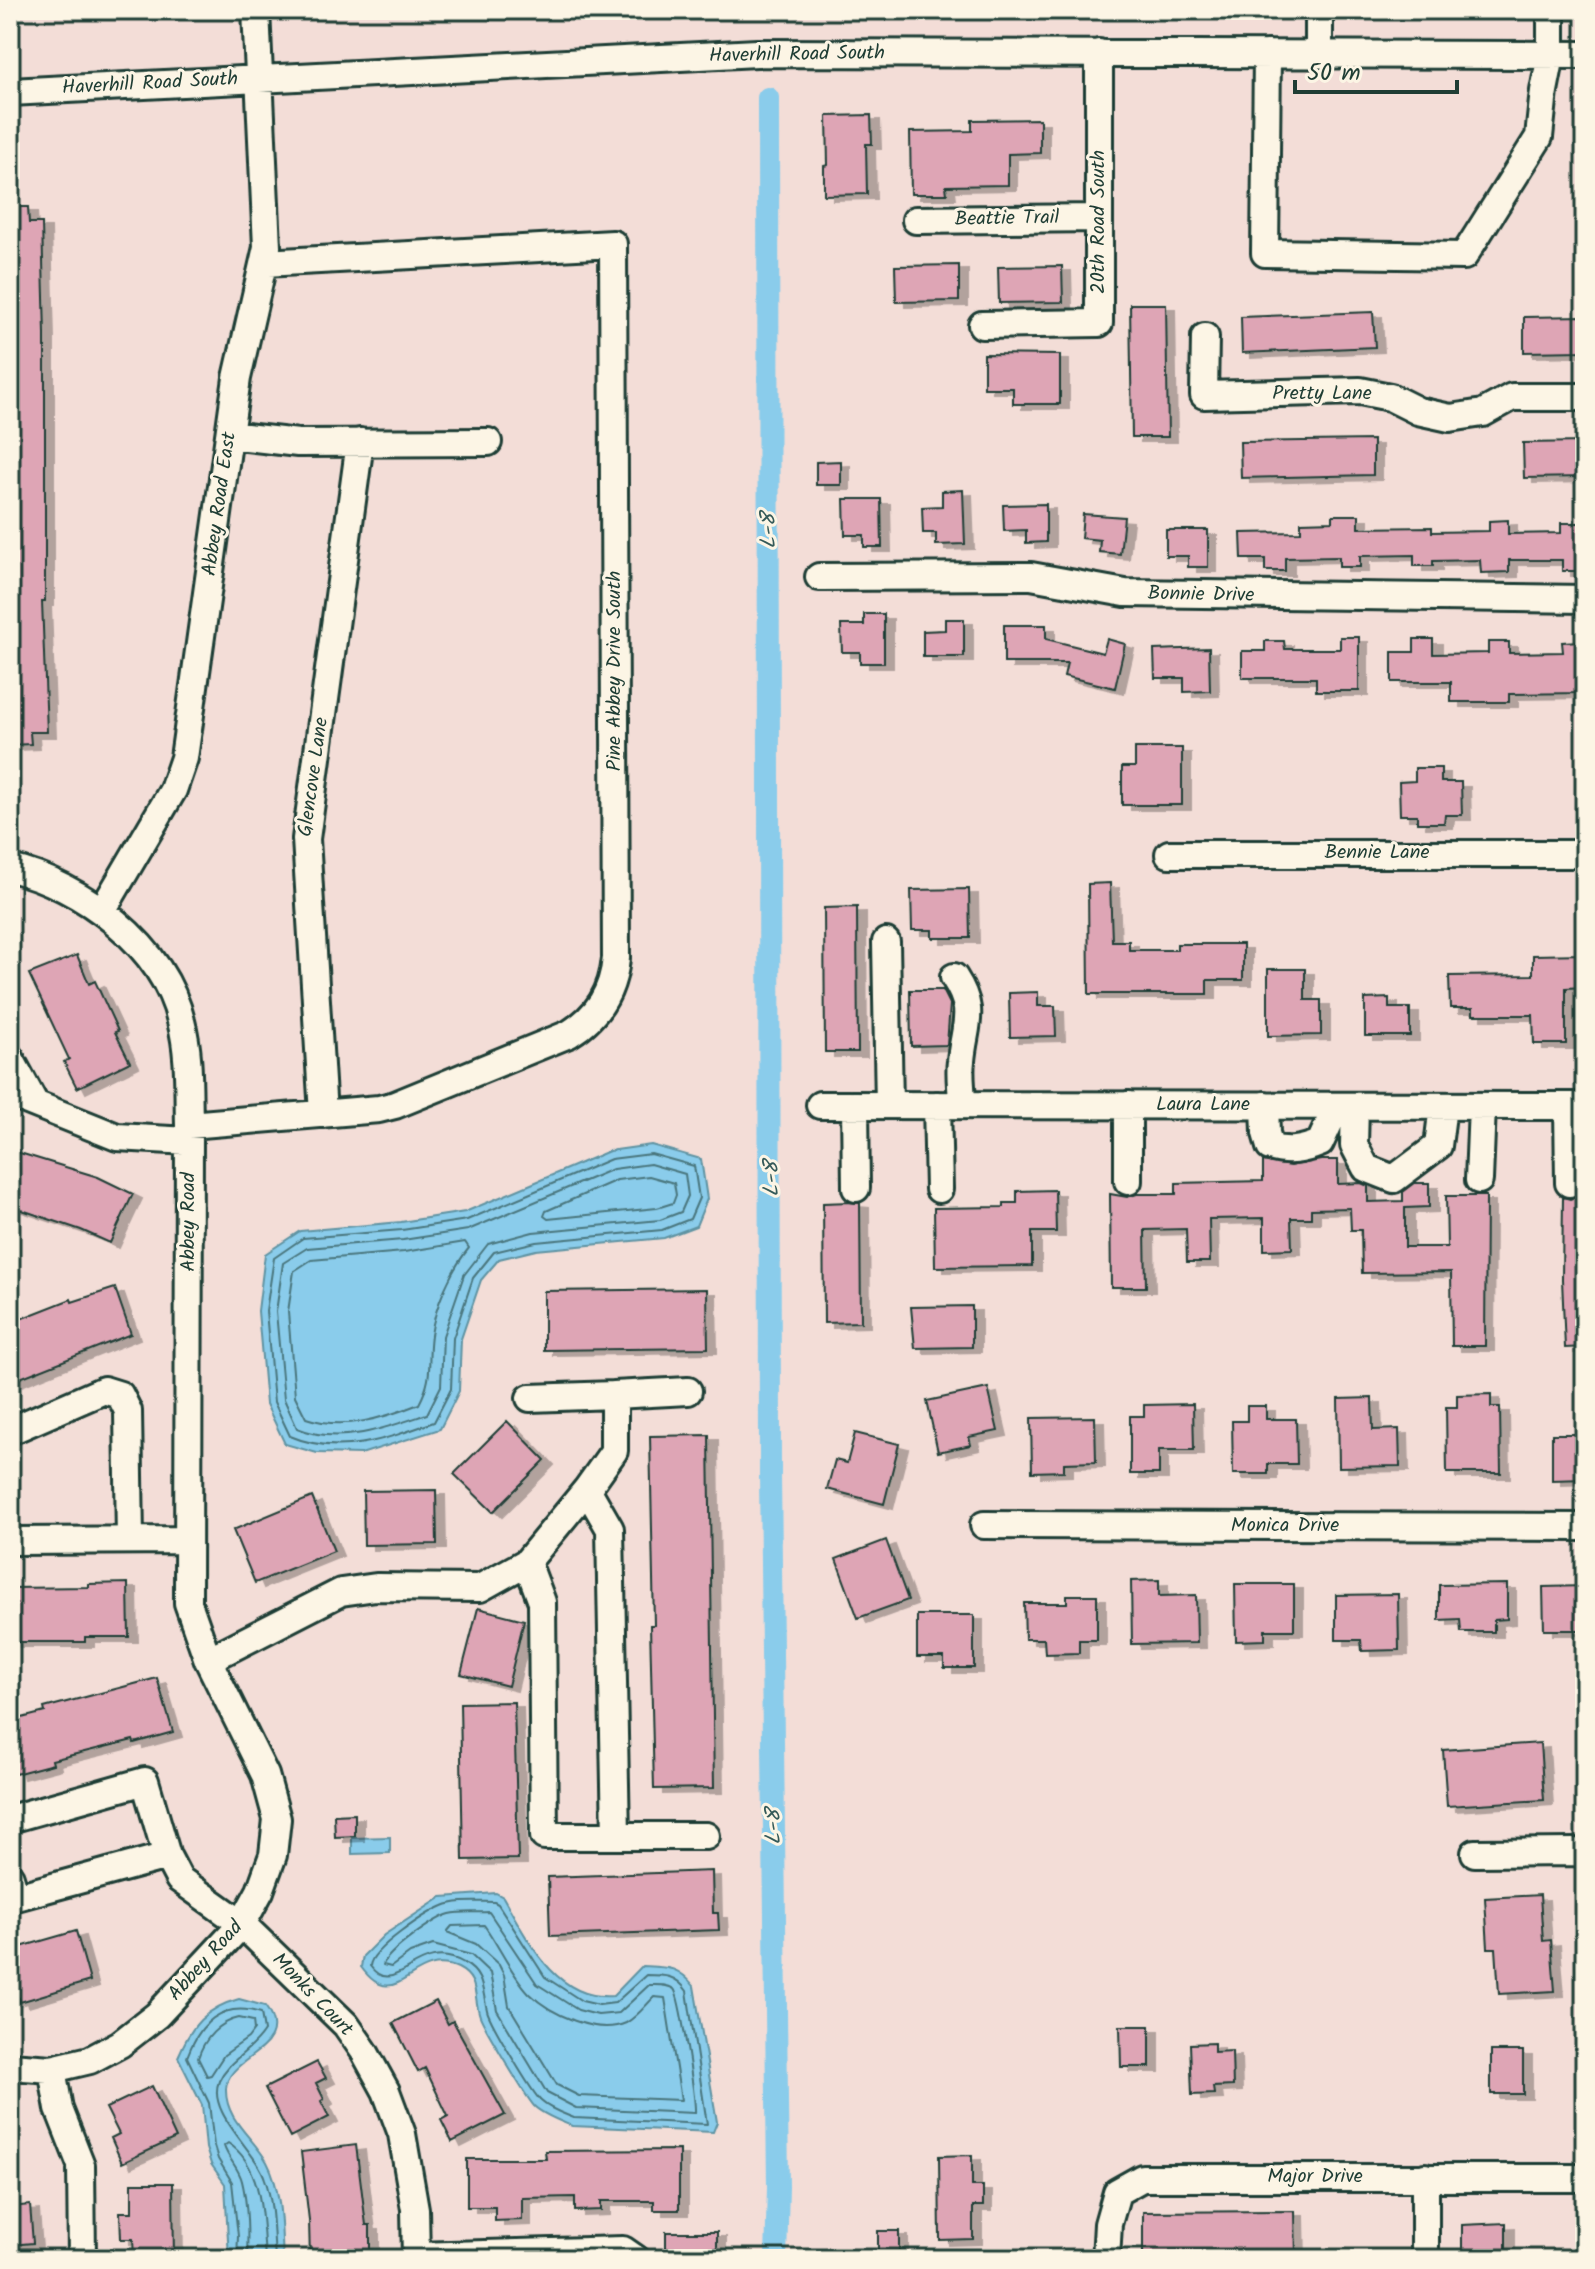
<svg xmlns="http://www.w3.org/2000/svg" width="1595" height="2269" font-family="Kalam,sans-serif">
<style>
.water{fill:#8acceb;stroke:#5f93a2;stroke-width:2}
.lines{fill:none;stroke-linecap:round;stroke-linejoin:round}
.shore{stroke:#4a767d;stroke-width:2}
.canal{stroke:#8acceb;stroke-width:22}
.building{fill:#dea5b5;stroke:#1f3d34;stroke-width:2;filter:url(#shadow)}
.minor-casing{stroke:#1f3d34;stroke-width:32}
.minor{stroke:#fcf5e5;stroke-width:26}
.labels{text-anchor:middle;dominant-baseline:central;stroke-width:6;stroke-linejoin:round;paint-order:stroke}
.street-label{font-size:20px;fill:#1f3d34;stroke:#fcf5e5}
.water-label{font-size:22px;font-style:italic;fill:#345a59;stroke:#fcf5e5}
</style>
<defs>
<filter id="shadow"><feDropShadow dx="9" dy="5" stdDeviation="0" flood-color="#0004"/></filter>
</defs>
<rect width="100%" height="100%" fill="#f3ddd7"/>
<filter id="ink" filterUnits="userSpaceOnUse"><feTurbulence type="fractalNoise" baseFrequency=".0125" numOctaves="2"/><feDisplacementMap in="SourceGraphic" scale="16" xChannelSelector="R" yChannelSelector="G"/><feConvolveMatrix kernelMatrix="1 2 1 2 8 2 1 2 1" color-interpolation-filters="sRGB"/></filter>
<g filter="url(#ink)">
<!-- water -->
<path class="water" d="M651,1145l50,14 6,40 -11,27 -32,12 -128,12 -37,9 -18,21 -20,59 -2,52 -19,38 -79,25 -44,-1 -32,-9 -19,-40 -8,-93 7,-57 35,-23 101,-9 64,-10 144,-61z
M390,1837v16l-38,1v-16z
M496,1893l7,4c24,42 53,104 110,99l29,-30c25,1 36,0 52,20l23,136 -4,10 -141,-6c-12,-5 -29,-11 -38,-20 -8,-9 -50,-79 -54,-90 -7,-19 0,-37 -22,-48 -46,-20 -61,49 -97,-1l2,-11 21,-21 58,-38z
M239,1999l26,7c32,44 -38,49 -39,83 -1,31 28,49 41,73 15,28 14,66 16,97h-54l-4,-75 -14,-20 -5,-16 -4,-43 -24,-48c13,-31 27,-49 61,-58z"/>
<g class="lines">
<!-- shore -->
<path class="shore" d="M651,1154l43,12 5,32 -9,21 -28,11 -126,12 -42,10 -21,26 -20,60 -2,51 -17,33c-47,17 -95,35 -144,14l-16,-34 -8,-91 8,-53 29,-20 99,-8 65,-10 144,-61z
M650,1164l35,10 3,22 -7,16 -21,8 -127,12 -45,12 -24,31 -21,61 -2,50 -14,28c-42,14 -87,32 -130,14l-13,-29 -8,-87 7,-49 24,-15 96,-8 65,-10 145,-61z
M649,1176l25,7 2,12 -3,8 -16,5 -109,11 -4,-3 2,-5 71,-31z
M465,1242l4,6c-18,22 -34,58 -38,87 -4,29 3,41 -12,69 -35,14 -75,27 -113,14l-11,-22 -7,-84 6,-41 17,-11 93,-8z
M494,1902l4,2 47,73 37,24 17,4 16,-2 31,-28c19,0 30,0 41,16l20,133 -133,-6c-10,-4 -25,-9 -33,-17 -8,-7 -52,-80 -54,-91 -5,-20 -3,-36 -23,-47 -46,-27 -69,38 -94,3 1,-17 56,-53 73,-60 13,-6 36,-4 51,-4z
M489,1912l48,72 41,26 20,5 21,-2 30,-28c8,0 18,-1 25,4 6,6 22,112 21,124l-119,-5 -29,-15 -50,-83 -7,-37 -19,-18 -38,-10 -23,8 -19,14 -8,-2c4,-13 52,-47 67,-51 12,-3 27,-1 39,-2z
M484,1925c15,21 27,49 45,68 21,21 68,43 97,30 11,-6 19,-17 28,-26l11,1 16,102 -102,-4 -22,-11 -48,-79 -5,-31 -5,-10 -23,-21 -29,-12 5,-6z
M239,2018l14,3 1,9 -6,8 -24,17 -13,20 -4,1 -9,-18c6,-19 21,-36 41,-40z
M237,2259l1,-23 -6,-54 -14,-23 -4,-13 -5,-43 -22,-46c13,-35 36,-56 74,-44l3,18c-12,20 -35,28 -45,50 -13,32 37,69 46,98 9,25 8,54 10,80
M247,2259c1,-25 1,-54 -5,-78 -3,-13 -14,-22 -18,-35l4,-3c36,23 34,78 37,116"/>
<!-- canal -->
<path class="canal" d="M768,98l2,1376 8,713 -2,72"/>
</g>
<!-- building -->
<path class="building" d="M871,115l1,29h-6l1,50 -43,1v-29l4,-1 -1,-49z
M1040,119v34l-32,1v31l-62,1 1,8h-36l-1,-62 62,-1v-11z
M10,207h18l1,16h13l3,111v267h-3l5,131h-17l1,12 -21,1z
M959,265v36l-63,1 -1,-36z
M1062,266l1,36 -64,1 -1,-36z
M1130,304h36l2,133h-36z
M1373,312l2,35 -133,6 -1,-36z
M1585,316v35l-61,1v-35z
M984,354l76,1v49h-47v-16h-29z
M1373,440v35l-132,3 -1,-36z
M1585,442v35l-61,1 -1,-35z
M841,461v24h-25v-23z
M963,490l2,54 -29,1v-12h-13l-1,-26 20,-1v-15z
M844,499h37l1,48h-18v-12h-19z
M1046,504v38l-20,1v-13l-22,1 -1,-26z
M1083,514l41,3 -4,37 -21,-2 1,-12 -19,-2z
M1333,515h26v13l73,-1v5l57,-1v-10l19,-1v14l53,-1v-10h20v48h-19v-11h-53v12l-28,1 -1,-13 -47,1v5h-19v-11l-54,1v11h-21v-10l-54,1v13h-20v-12h-23l-1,-26 60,-1v-10l32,-1z
M1166,530h42v37h-20v-11h-22z
M864,614h20v49h-24v-11h-18l-1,-27h23z
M945,619h19v38h-41v-26l22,-1z
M1004,625h42v14l57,14 4,-14 18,5 -10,44 -51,-12 3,-13h-63z
M1340,637h19v54h-43v-13h-74v-27h23v-10h19l1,8h55z
M1414,639h19v15l55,-1v-11h21v11l54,-1 -1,-10 19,-1 1,52 -73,1v8h-58v-20h-59v-30h22z
M1209,648l1,43 -26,1v-14h-29l-1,-28z
M1135,748h47v57h-60v-38h13z
M1415,768h26v14h20l1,33h-17l-1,8h-27v-8h-17l-1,-33 16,-1z
M1110,883l2,58h17v9h48v-6h66v36h-36v14h-118l-1,-110z
M969,889l1,49h-38v-8h-20l-1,-40z
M857,907l1,145h-33l-1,-144z
M1585,954v33l-19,1v56h-32l-1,-29h-60v-7h-23l-1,-32 84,-1v-20z
M77,955l12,29 6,-3 23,50 -3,1 15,30 -53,26 -13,-26 5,-3 -40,-85z
M1268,969h37v31h16v35l-53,1z
M910,990h33l7,14 -3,41 -36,1z
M1038,992v14h17l1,30 -46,1 -1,-44z
M1389,998v10h21v28h-45v-37z
M10,1150l88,27 35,17 -23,49 -29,-13 -71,-24z
M1321,1160h17v24l23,-1 7,3v16l35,-1v-9l12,-9h14v24l-24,1v39h42l-1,-51h40l-1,150h-33l-1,-74 -89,1 -1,-43h-10l-1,-22 -39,1v9h-20l1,31 -28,1v-32l-55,1 1,43h-23l-1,-33 -41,1 1,57h-35l-1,-93 17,3 10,-3h39v-11l87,-2v-20l27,5z
M1055,1190l1,42h-24v34l-97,1 -1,-59 70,-1v-4h13v-12z
M1578,1196h7v151l-20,1 -3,-69 1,-82 7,2z
M850,1202l10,1 1,119 -37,1 -1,-120z
M115,1288l16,46 -121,48v-59l61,-24 1,3z
M707,1289l1,59 -164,2v-59z
M972,1306v41l-57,1 -4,-41z
M988,1388l10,43 -29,6 2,8 -33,7 -11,-51z
M1491,1394v13h9l1,66h-54l-1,-66h11v-12z
M1372,1398l1,32 26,-1 1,37 -61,1 -1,-68z
M1193,1404l1,46h-35v24h-29v-58h14v-11z
M1247,1406h19v13h30l1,45h-29v10h-35l-1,-53h15z
M1095,1417l1,45 -32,1v8l-32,1 -1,-54z
M507,1421l38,39 -52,52 -39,-38z
M855,1433l44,11 -15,60 -57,-15 8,-29 12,3z
M1552,1434h33v45l-33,1z
M709,1435l5,353 -60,1 -4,-164h4l-4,-189z
M436,1490l1,54 -73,1 -1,-54z
M312,1497l22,54 -79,32 -22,-53z
M886,1540l22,60 -50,18 -22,-59z
M1159,1580v16l37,-1 1,48 -65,1 -1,-63z
M128,1583l1,54h-44v5h-74l-1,-54 79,-1v-3z
M1235,1584h59v46h-29v10l-29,1z
M1507,1584v35l-13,1v12h-33l-1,-13 -21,1v-35z
M1585,1586v44h-41l-1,-43z
M1398,1594l1,56 -37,1 -1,-11h-25v-45z
M1067,1595h30v45h-18v13l-34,1 -1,-15h-19l-1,-36h43z
M478,1608l46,12 -16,66 -47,-12z
M917,1615h57v53h-30v-11h-27z
M157,1678l16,54 -39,11 -1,-3 -81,20 1,4 -38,10 -5,-20v-33l35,-9 -1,-4z
M514,1702l4,157 -55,1 -3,-157z
M1540,1743l4,57 -97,6 -4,-56z
M355,1814v22l-20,1 -1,-22z
M712,1871l1,42h5l1,17 -169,6 -2,-59z
M1540,1895l3,46 8,-1 4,51 -56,3 -3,-46h-8l-3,-50z
M76,1931l14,50 -70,21 -1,-4 -9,2v-50z
M436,2001l12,23 5,-3 52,94 -53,27 -11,-22 7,-4 -23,-48 -7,4 -25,-49z
M1120,2026h30v41h-29z
M1214,2043v9l18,-1 1,35 -20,1 1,7 -22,1 -2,-51z
M1491,2051h32v43h-32z
M317,2062l9,16 -10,5 8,16 -3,2 8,16 -39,20 -25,-49z
M152,2086l24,52 -54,25 -11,-25 8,-4 -13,-26z
M356,2145l10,80h4v27h-12v7h-48l-1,-39 -8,-68z
M679,2150v60h-25v-9h-53v9l-26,1v-14l-53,1v22l-27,1v-14h-28v-48h79l-1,-8z
M972,2155v31h11v20h-10v33l-33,1 -1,-84z
M132,2183h41l1,76h-40l-1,-20h-12l-1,-27h12z
M30,2205l3,38 -23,2v-38z
M1295,2211l1,47 -153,1v-47z
M1506,2223v36h-44v-34z
M878,2231h21v23h-21z
M666,2232h51v27h-51z"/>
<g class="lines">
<defs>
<path id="minor" d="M1319,10v44
M1267,54l-2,199 199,3 75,-119 5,-46 7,-36v-45
M10,92l747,-39 828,2
M916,220l182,-2
M982,325l117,-2v-270
M1205,337l-1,58 156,-4 30,6 28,14 32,7 33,-5 29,-16h73
M229,435l69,8 190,-1
M819,577l212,-1 94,17 460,6
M1169,854h416
M10,868c72,17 153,77 171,153 9,34 7,69 8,104l-1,478 20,57 57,115 12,44 -4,36 -13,36 -18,33 -85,91 -37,29 -30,16 -38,9 -42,-3
M102,911l71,-121 11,-32 53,-380 30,-131 -11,-237
M886,942l3,163
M954,977c23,35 10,48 7,84 -2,14 1,30 1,44
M10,1058l25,46
M10,1094l107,43 72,4
M820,1105l765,1
M855,1105l1,83
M937,1105l2,84
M1128,1105v76
M1265,1105l1,28 4,14c18,6 33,3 50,-4l17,-37
M1355,1106l-1,39 12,23 28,11 44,-33 5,-40
M1568,1106l1,77
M323,1114l-17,-275 54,-397
M189,1125l190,-16 16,-4 174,-71c29,-18 44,-42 47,-76l-3,-714 -349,19
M1479,1180l3,-74
M530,1398l84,-3
M10,1431l94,-41 16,5 8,16 2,128
M587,1489l27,-38v-56l74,-4
M984,1525l601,2
M10,1541l178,-1
M208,1660l133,-68 35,-5 104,1 47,-26 60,-73 23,40 6,307h-72l-2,-234 -15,-40
M10,1819l135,-38 22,75 -151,41 -6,-20
M616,1836h90
M1475,1853l100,-1 10,3
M167,1856l12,23 63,45 104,101 18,26 22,40 16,43 13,75 1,50
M52,2069l7,40 22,56 1,94
M1425,2177v82
M416,2256l207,-6 13,9
M1106,2259l2,-35 9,-32 25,-14h443"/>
</defs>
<!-- minor casing -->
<use href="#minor" class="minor-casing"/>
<!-- minor -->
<use href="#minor" class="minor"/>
</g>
</g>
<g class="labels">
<!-- street labels -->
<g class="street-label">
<text transform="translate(797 55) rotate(-1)">Haverhill Road South</text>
<text transform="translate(150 84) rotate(-3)">Haverhill Road South</text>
<text transform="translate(1007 219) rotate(-1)">Beattie Trail</text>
<text transform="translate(1099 222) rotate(-90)">20th Road South</text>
<text x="1322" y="394">Pretty Lane</text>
<text transform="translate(220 504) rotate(-82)">Abbey Road East</text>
<text transform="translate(1201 595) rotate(1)">Bonnie Drive</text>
<text transform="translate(615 671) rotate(-90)">Pine Abbey Drive South</text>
<text transform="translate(314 777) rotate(-82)">Glencove Lane</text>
<text x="1377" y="853">Bennie Lane</text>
<text x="1203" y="1105">Laura Lane</text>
<text transform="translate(189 1222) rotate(-90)">Abbey Road</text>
<text x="1285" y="1526">Monica Drive</text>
<text transform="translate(206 1961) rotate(-48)">Abbey Road</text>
<text transform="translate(312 1995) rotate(46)">Monks Court</text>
<text x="1315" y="2177">Major Drive</text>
</g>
<!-- water labels -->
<g class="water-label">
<text transform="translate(769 531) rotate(-90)">L-8</text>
<text transform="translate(772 1179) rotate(-90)">L-8</text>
<text transform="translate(774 1827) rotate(-90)">L-8</text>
</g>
</g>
<!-- margin -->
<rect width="1595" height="2269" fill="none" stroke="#fcf5e5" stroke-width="40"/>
<rect x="20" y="20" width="1555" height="2229" fill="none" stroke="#1f3d34" stroke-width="3" filter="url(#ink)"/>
<!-- scale -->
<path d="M1295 80v12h162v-12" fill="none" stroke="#1f3d34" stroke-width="4"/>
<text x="1307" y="80" font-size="24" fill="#1f3d34" stroke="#fcf5e5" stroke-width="6" paint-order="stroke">50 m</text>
</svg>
